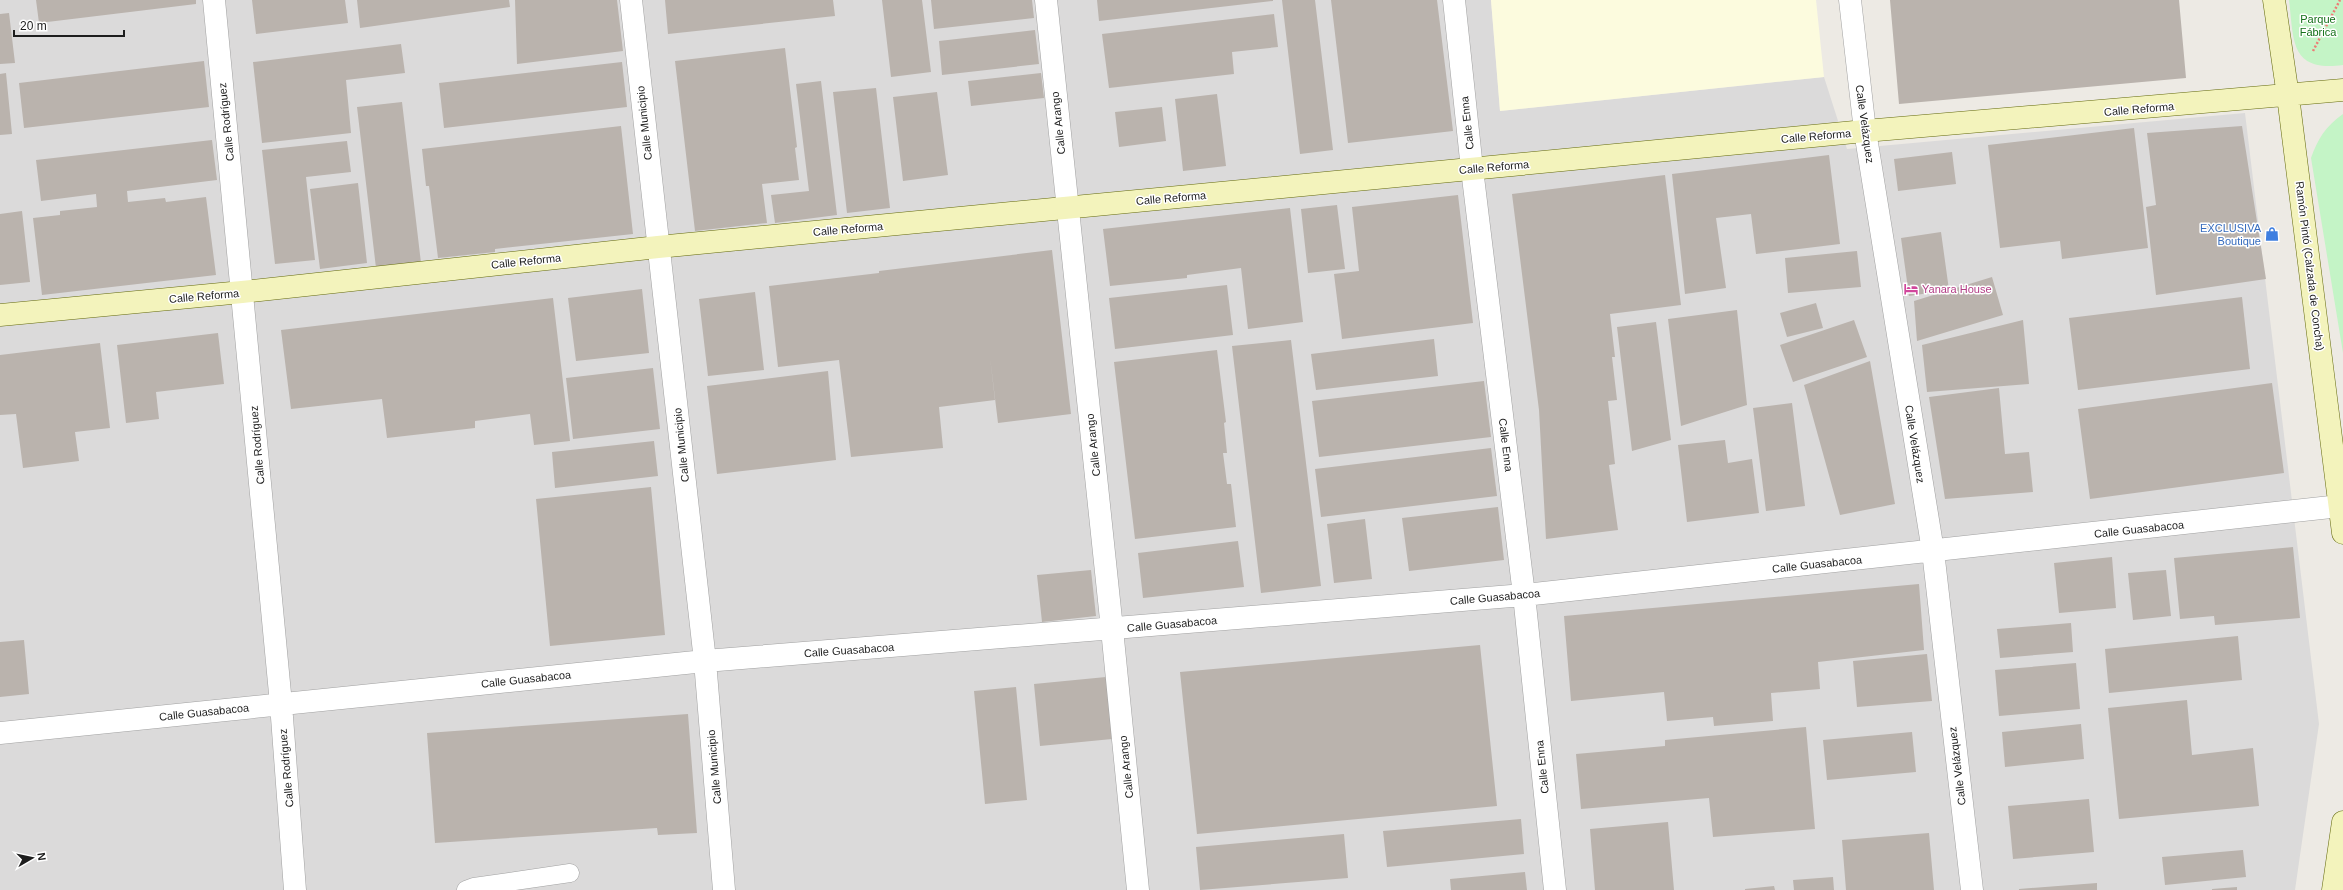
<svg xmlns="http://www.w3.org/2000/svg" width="2343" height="890" font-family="Arial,sans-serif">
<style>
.residential{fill:#dbdada}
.education{fill:#fcfbde}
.park{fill:#c4f4c6}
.building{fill:#bab3ad}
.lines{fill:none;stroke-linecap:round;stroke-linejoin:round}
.lane-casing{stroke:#a1a1a1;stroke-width:19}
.street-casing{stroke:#a1a1a1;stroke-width:23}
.secondary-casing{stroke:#646a0e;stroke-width:23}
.path{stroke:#ed7c75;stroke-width:2.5;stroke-dasharray:2 2;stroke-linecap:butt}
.lane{stroke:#fff;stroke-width:18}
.street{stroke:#fff;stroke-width:22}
.secondary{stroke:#f3f3bc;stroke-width:22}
.labels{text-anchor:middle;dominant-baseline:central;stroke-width:3;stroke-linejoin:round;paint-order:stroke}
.park-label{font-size:11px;fill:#157119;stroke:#fff}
.street-label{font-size:11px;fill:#1d1d1d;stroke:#fff}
.shop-label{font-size:11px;fill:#366cbe;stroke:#fff;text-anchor:end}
.hotel-label{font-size:11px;fill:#b23c85;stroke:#fff;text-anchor:start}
</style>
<rect width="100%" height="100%" fill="#edeae4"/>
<!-- residential -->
<path class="residential" d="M0,0h1491l9,111 324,-34 23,72 398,-36 74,611 -24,166h-2295z"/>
<!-- education -->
<path class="education" d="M1491,0h325l8,77 -324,34z"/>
<!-- park -->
<path class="park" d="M2289,0h54v65c-53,7 -49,-24 -54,-65z
M2343,114v239l-32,-195c7,-20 15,-32 32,-44z"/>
<!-- building -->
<path class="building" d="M36,0h160v4l-157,19z
M252,0h93l3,23 -92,11z
M357,0h152l1,7 -150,21z
M515,0h102l6,51 -106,13z
M665,0h168l2,16 -167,18z
M882,0h40l9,72 -40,5z
M931,0h101l2,18 -100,11z
M1097,0h176v1l-174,20z
M1282,0h33l18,150 -33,4z
M1331,0h106l16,131 -105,12z
M1890,0h289l7,78 -287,26z
M9,13l6,50 -15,1v-50z
M1274,14l4,33 -46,5 2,22 -125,14 -7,-54z
M1035,30l4,34 -97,11 -3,-34z
M401,44l4,29 -59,7 5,53 -89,10 -9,-81z
M785,48l12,99 -2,1 4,32 -37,4 5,39 -72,8 -20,-170z
M204,61l5,46 -185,21 -5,-45z
M622,62l5,45 -183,21 -5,-45z
M6,73l6,61 -12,1v-61z
M1041,73l3,25 -73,8 -3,-25z
M821,81l16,134 -62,8 -4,-28 38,-4 -13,-107z
M876,88l14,120 -43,5 -14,-121z
M937,92l11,83 -45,6 -10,-84z
M1217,94l9,72 -43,5 -8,-72z
M402,102l19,161 -45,5 -19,-161z
M1162,107l4,34 -47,6 -4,-35z
M621,126l12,108 -138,15v3l-57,6 -9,-72h-3l-4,-37z
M2242,126l24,153 -110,16 -10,-88 10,-2 -9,-72z
M2134,128l14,120 -86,11 -2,-18 -60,7 -12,-103z
M212,140l5,40 -90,11 1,11 37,-4 1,4 40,-5 10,78 -174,20 -9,-77 27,-3v-4l37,-4 -1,-13 -55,7 -5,-41z
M347,141l4,31 -45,5 9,83 -40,4 -13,-114z
M1952,152l4,32 -58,7 -4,-32z
M1829,155l11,89 -84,10 -5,-40 -35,4 10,70 -41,6 -13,-120z
M1665,175l16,130 -71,9 5,43h-3l5,43 -9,1 7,63 -6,1 9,65 -72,9 -7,-129 -27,-216z
M358,183l9,80 -47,6 -10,-80z
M1458,195l15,128 -131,16 -8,-65 25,-3 -7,-64z
M1337,205l8,64 -37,4 -7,-64z
M1290,208l13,114 -55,7 -7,-61 -54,7v3l-77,8 -7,-57z
M22,211l8,71 -30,3v-71z
M1941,232l8,58 -40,6 -8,-58z
M1052,250l19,164 -73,9 -8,-66 5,43 -56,7 4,41 -92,9 -12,-97 -61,7 -9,-81 110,-13v-2z
M1857,251l4,36 -73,6 -3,-35z
M1992,277l11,38 -86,26 -3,-40z
M1227,285l6,50 -118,14 -6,-51z
M642,289l7,64 -73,8 -8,-63z
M755,292l9,78 -56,6 -9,-77z
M2242,297l8,72 -172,21 -9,-72z
M553,298l17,143 -36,4 -4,-31 -55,7v7l-88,10 -5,-39 -91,10 -10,-79z
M1816,303l7,25 -36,9 -7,-24z
M1737,310l10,95 -66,21 -13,-107z
M1854,320l13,37 -74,25 -13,-37z
M2023,320l6,64 -102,8 -5,-47z
M1656,322l15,118 -39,11 -15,-124z
M218,333l6,51 -68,8 3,27 -33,4 -9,-78z
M1434,339l4,37 -122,14 -5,-36z
M1291,340l30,246 -60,7 -29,-247z
M100,343l10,85 -35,4 4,29 -56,7 -7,-54 -16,1v-60z
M1217,350l9,72 -2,1 3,30h-4l4,31h4l5,43 -101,12 -21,-177z
M1870,361l25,143 -55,11 -36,-130z
M653,368l7,61 -87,10 -7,-61z
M828,371l8,89 -119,14 -10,-88z
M1484,381l7,56 -172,20 -7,-56z
M2272,383l12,90 -194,26 -12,-90z
M1999,388l6,66 24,-2 4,40 -88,7 -16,-102z
M1792,403l13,103 -39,5 -13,-103z
M1725,440l3,23 24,-4 7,54 -72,9 -9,-77z
M654,441l4,35 -103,12 -3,-36z
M1491,448l6,48 -176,21 -6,-48z
M651,487l14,148 -115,11 -14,-147z
M1498,507l6,53 -95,11 -7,-53z
M1365,519l7,60 -38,4 -7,-59z
M1238,541l6,46 -101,11 -5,-45z
M2293,547l7,71 -85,7 -1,-9 -34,3 -6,-61z
M2112,557l4,51 -57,5 -5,-50z
M1091,570l5,46 -54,6 -5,-47z
M2166,570l5,46 -38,4 -5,-47z
M1919,584l5,66 -106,12 2,27 -49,4 2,28 -59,5 -1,-9 -46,4 -3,-29 -93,9 -7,-85z
M2071,623l2,29 -73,6 -3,-29z
M2238,636l4,44 -133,13 -4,-44z
M24,640l5,54 -29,3v-55z
M1480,645l17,161 -300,28 -17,-162z
M1927,654l5,47 -75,6 -4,-46z
M2076,663l4,46 -81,7 -4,-46z
M1106,677l6,62 -72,7 -6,-62z
M1016,687l11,113 -42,4 -11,-113z
M2187,700l5,55 61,-7 6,58 -140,13 -11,-111z
M688,714l9,119 -39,2 -1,-7 -222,15 -8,-110z
M2081,724l3,35 -79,8 -3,-35z
M1806,727l9,102 -102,8 -4,-39 -128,11 -5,-55 89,-8v-6z
M1912,732l4,40 -89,8 -4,-40z
M2089,799l5,53 -81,7 -5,-53z
M1521,819l3,35 -137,13 -4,-36z
M1668,822l6,68h-79l-5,-61z
M1929,833l5,57h-88l-4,-50z
M1344,834l4,44 -148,12 -4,-43z
M2243,850l3,27 -81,8 -3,-28z
M1525,872l2,18h-76l-1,-11z
M1833,877l1,13h-40l-1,-10z
M2097,883v7h-78v-1z
M1774,886l1,4h-30v-1z
M2237,887v3h-25v-1z"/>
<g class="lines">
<defs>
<path id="lane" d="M466,890l8,-3 96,-14"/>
<path id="street" d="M214,0l67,704 14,186
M631,0l74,661 19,229
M1046,0l66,629 26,261
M1454,0l18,169 52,426 31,295
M1850,0l15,131 68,420 39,339
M0,733l705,-72 819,-66 816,-89"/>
<path id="secondary" d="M2274,0l14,96 55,437
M0,315l242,-23 416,-45 1207,-116 478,-41
M2333,890l10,-68"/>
</defs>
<!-- lane casing -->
<use href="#lane" class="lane-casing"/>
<!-- street casing -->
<use href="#street" class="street-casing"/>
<!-- secondary casing -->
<use href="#secondary" class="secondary-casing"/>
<!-- path -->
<path class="path" d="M2313,51l27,-51"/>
<!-- lane -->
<use href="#lane" class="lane"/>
<!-- street -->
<use href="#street" class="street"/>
<!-- secondary -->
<use href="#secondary" class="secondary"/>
</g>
<!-- icons -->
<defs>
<symbol id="shop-bare" viewBox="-9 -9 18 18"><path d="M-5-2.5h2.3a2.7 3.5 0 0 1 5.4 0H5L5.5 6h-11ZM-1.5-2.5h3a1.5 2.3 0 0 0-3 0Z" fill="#3f7fe0" stroke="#fff" stroke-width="2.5" paint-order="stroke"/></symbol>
<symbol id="hotel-bare" viewBox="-9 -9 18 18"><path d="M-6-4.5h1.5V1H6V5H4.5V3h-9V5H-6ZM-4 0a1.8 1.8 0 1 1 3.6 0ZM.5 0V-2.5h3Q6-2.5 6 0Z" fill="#d1479c" stroke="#fff" stroke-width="2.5" paint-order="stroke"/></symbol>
</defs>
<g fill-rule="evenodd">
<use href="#shop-bare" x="2262" y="224" width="20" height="20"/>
<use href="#hotel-bare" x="1901" y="279" width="20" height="20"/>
</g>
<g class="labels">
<!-- park labels -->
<g class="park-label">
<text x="2318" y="19">Parque<tspan x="2318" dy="13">Fábrica</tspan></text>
</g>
<!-- street labels -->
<g class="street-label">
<text transform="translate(2139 109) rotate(-5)">Calle Reforma</text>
<text transform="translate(226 122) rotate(-96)">Calle Rodríguez</text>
<text transform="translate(644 123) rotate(-96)">Calle Municipio</text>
<text transform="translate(1058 123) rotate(-96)">Calle Arango</text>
<text transform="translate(1467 123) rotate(-96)">Calle Enna</text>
<text transform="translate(1865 124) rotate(82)">Calle Velázquez</text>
<text transform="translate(1816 136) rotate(-5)">Calle Reforma</text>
<text transform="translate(1494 167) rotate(-5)">Calle Reforma</text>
<text transform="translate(1171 198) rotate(-5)">Calle Reforma</text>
<text transform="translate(848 229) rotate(-5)">Calle Reforma</text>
<text transform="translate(526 261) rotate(-6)">Calle Reforma</text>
<text transform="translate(2310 266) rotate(83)">Ramón Pintó (Calzada de Concha)</text>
<text transform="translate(204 296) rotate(-5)">Calle Reforma</text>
<text transform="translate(1915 444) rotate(81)">Calle Velázquez</text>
<text transform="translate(257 445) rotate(-95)">Calle Rodríguez</text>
<text transform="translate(681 445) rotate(-96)">Calle Municipio</text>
<text transform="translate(1093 445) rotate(-96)">Calle Arango</text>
<text transform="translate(1506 445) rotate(83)">Calle Enna</text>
<text transform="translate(2139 529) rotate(-6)">Calle Guasabacoa</text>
<text transform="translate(1817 564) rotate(-6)">Calle Guasabacoa</text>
<text transform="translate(1495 597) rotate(-5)">Calle Guasabacoa</text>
<text transform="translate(1172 624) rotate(-5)">Calle Guasabacoa</text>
<text transform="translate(849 650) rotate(-4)">Calle Guasabacoa</text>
<text transform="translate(526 679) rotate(-6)">Calle Guasabacoa</text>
<text transform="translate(204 712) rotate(-6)">Calle Guasabacoa</text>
<text transform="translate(1957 766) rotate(-97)">Calle Velázquez</text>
<text transform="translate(714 767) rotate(-95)">Calle Municipio</text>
<text transform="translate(1126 767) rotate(-96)">Calle Arango</text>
<text transform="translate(1542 767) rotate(-96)">Calle Enna</text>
<text transform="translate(286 768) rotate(-95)">Calle Rodríguez</text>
</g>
<!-- shop labels -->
<g class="shop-label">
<text x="2261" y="228">EXCLUSIVA<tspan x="2261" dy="13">Boutique</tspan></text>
</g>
<!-- hotel labels -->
<g class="hotel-label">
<text x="1922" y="289">Yanara House</text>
</g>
</g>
<!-- north arrow -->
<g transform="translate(32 858) rotate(81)" stroke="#ffffff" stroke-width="3" paint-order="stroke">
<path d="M0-3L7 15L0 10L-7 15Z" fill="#1d1d1d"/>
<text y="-6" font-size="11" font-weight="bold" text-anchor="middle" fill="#1d1d1d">N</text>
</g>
<!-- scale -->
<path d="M14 30v6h110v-6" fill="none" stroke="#1d1d1d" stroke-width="2"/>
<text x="20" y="30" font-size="12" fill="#1d1d1d" stroke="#ffffff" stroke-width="3" paint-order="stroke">20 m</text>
</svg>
